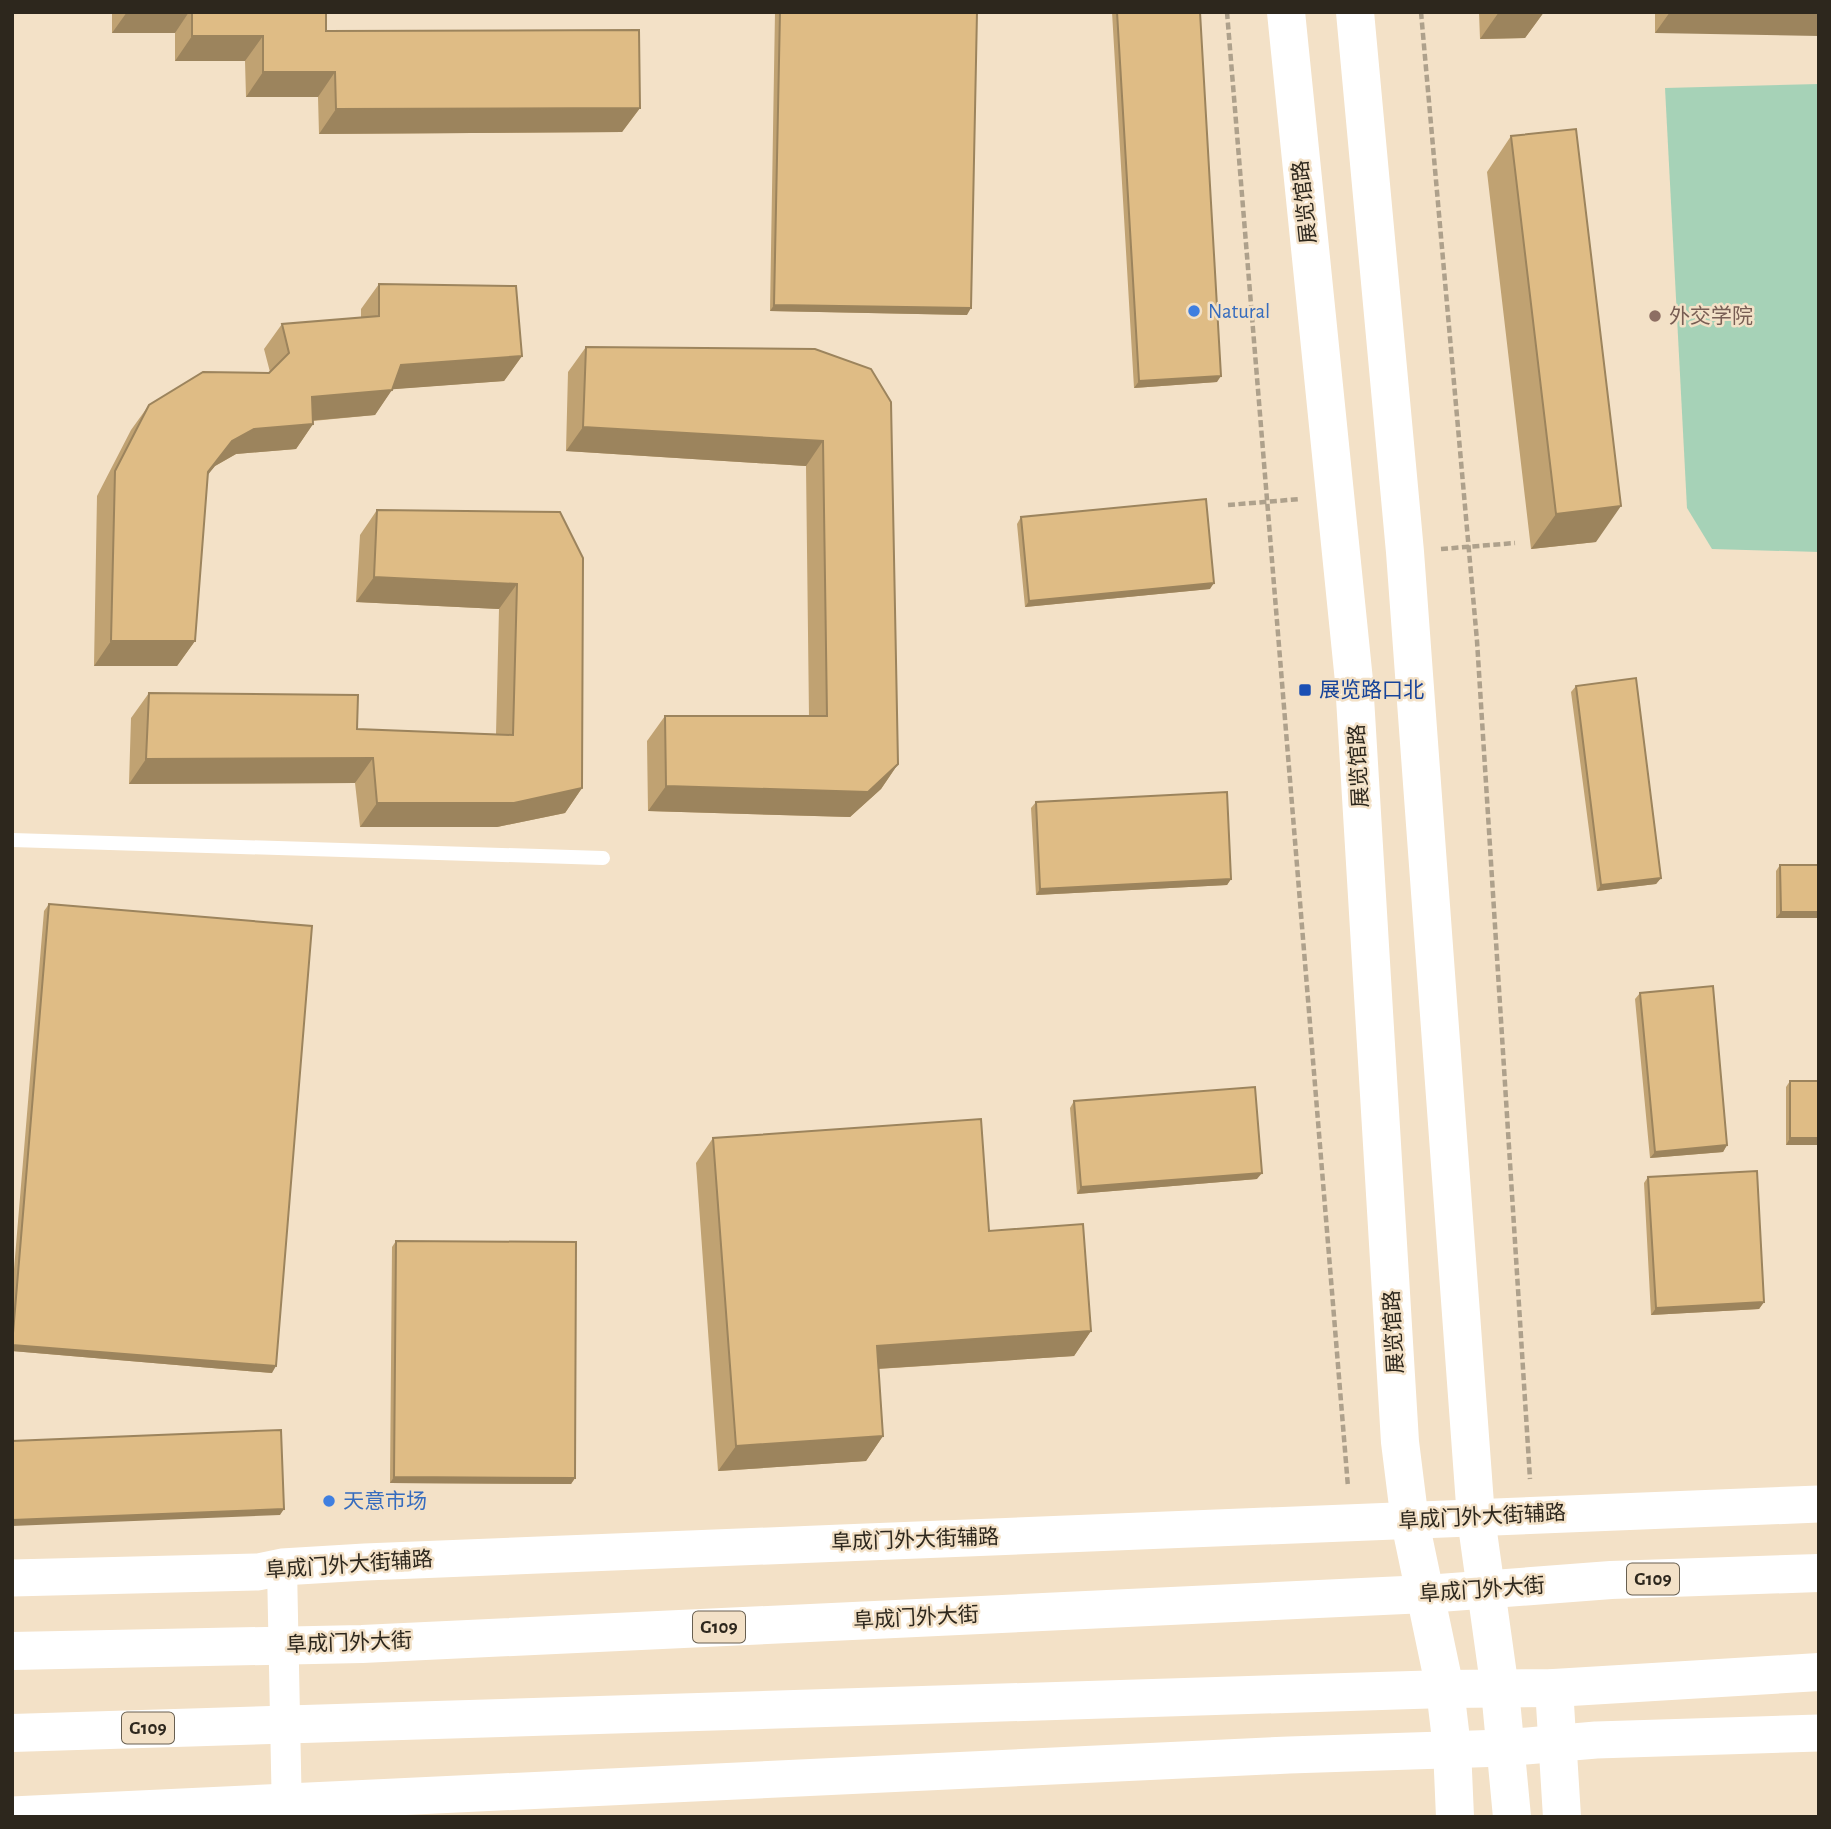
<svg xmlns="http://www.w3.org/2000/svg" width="1831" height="1829" font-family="'Alegreya Sans','Noto Sans SC',sans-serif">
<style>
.pitch{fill:#a6d2b7}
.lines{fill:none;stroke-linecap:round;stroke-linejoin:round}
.path{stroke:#aea18c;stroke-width:4.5;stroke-dasharray:7 3.5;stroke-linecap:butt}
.service{stroke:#fff;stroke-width:14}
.minor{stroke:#fff;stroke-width:30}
.tertiary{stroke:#fff;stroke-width:37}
.secondary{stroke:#fff;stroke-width:38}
.primary{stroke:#fff;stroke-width:38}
.trunk{stroke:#fff;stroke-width:38}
.wall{fill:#c0a272}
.shaded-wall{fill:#9c845d}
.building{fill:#dfbc85;stroke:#9c845d;stroke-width:2}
.shop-dot{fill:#3f7fe0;stroke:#f3e1c7;stroke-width:2.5}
.education-dot{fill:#8d6e63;stroke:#f3e1c7;stroke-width:2.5}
.transit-dot{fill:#1a4fb4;stroke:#f3e1c7;stroke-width:2.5}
.labels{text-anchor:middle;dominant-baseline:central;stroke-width:5;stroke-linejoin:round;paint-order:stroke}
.shield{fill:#f3e1c7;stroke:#685f50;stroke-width:2}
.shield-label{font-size:19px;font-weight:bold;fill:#2d271d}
.street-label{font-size:21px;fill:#2d271d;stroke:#f3e1c7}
.shop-label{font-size:21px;fill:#366cbe;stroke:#f3e1c7;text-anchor:start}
.education-label{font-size:21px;fill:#785e54;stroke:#f3e1c7;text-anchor:start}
.transit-label{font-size:21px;fill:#164399;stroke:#f3e1c7;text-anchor:start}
</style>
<rect width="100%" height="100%" fill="#f3e1c7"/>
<!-- pitch -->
<path class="pitch" d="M1819,84v468l-107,-3 -25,-41 -22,-420z"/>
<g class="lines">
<!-- path -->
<path class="path" d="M1227,12l121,1475
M1421,12l56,629 53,838
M1228,505l72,-6
M1441,549l74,-6"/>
<!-- service -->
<path class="service" d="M12,840l591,18"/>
<!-- minor -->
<path class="minor" d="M282,1567l5,250"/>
<!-- tertiary -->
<path class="tertiary" d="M12,1578l246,-6 24,-5 83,-5 1454,-58
M12,1815l1277,-60 215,-7 92,-8 223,-7"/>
<!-- secondary -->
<path class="secondary" d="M1554,1688l8,129"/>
<!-- primary -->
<path class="primary" d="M1286,12l68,669 46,761 10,80 35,167 7,59 3,69
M1355,12l50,540 71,966 24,172 12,127"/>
<!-- trunk -->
<path class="trunk" d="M12,1651l350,-7 1064,-50 185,-14 208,-7
M12,1733l1433,-44 109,-1 265,-16"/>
</g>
<!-- wall -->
<path class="wall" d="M112,12h214v19l314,77 -18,24 -303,2 -1,-37h-72l-1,-36h-70v-28h-63z
M775,12h202l-10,303 -197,-4z
M1112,12h88l17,370 -83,6z
M1479,12h65l-19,26 -45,1z
M1655,12h164l-164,21z
M1511,136l85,406 -65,7 -44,-377z
M379,284l143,72 -18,25 -112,8 -17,26 -62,6v3l-17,25 -60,5 -21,12 -8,9 -12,166 -18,25h-83l3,-170 34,-66 18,-25 120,-32 1,-1 -6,-23 18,-25 79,-6v-9z
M586,347l305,55 7,362 -17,25 -31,28 -202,-6 -1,-70 18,-25h144l-3,-250 -240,-15 2,-79z
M377,510l183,2 22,276 -17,25 -68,14h-137l-5,-44 -226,1 2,-66 18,-25 208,36 139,5 3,-125 -143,-7 4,-67z
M1021,517l189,72 -185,18 -8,-83z
M1576,686l85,192 -5,6 -59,7 -26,-199z
M1036,802l195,77 -4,6 -191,10 -5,-87z
M1780,865h39v53h-43v-47z
M49,904l223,469 -260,-22v-58l32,-382z
M1640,993l87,152 -4,7 -73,6 -15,-159z
M1790,1081l29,64h-33v-58z
M1074,1101l183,78 -180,15 -7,-86z
M713,1138l276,93 102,100 -17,25 -196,13 5,67 -17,25 -148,10 -22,-308z
M1648,1177l116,125 -5,7 -108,6 -7,-132z
M396,1241l179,237 -4,6 -181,-1 2,-236z
M1819,1304v30l-2,-28z"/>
<!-- shaded-wall -->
<path class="shaded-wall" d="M127,12h62l-14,21h-63z
M1499,12h45l-19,26 -45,1z
M1670,12h149v24l-164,-3z
M192,36h71l-18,25h-70z
M263,72h72l-17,25h-72z
M640,108l-18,24 -303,2 17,-25z
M774,305l197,3 -4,7 -197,-4z
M522,356l-18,25 -121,9 18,-25z
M1221,376l-4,6 -83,6 5,-7z
M392,390l-17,25 -80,7 17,-25z
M313,424l-17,25 -60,5 -21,12 -25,31 42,-56 22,-12z
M583,427l240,14 -17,25 -240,-15z
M1621,506l-25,36 -65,7 25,-35z
M374,577l143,7 -18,25 -143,-7z
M1214,583l-4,6 -185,18 4,-6z
M111,641h84l-18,25h-83z
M373,758l-18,25 -226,1 17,-25z
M898,764l-17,25 -31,28 -202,-6 18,-25z
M582,788l-17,25 -68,14h-137l17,-24z
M1661,878l-5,6 -59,7 4,-6z
M1231,879l-4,6 -191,10 4,-6z
M1781,912h38v6h-43z
M1790,1138h29v7h-33z
M1727,1145l-4,7 -73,6 5,-6z
M1262,1173l-5,6 -180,15 4,-7z
M1764,1302l-5,7 -108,6 5,-7z
M1091,1331l-17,25 -215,14 18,-24z
M12,1345l264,21 -4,7 -260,-22z
M883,1436l-17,25 -148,10 18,-25z
M394,1477l181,1 -4,6 -181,-1z
M284,1509l-4,6 -268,11v-6z"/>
<!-- building -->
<path class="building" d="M192,12h134v19l313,-1 1,78 -304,1 -1,-37h-72v-36h-71z
M780,12h197l-6,296 -197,-3z
M1117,12h83l21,364 -82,5z
M1576,129l45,377 -65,8 -45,-378z
M379,284l137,2 6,70 -121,9 -9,25 -80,7 1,27 -59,5 -22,12 -24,31 -13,169h-84l4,-170 34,-66 54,-33 66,1 20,-20 -7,-29 97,-8z
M586,347l229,2 56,20 20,33 7,362 -30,28 -202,-6 -1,-70h162l-4,-275 -240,-14z
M1206,499l8,84 -185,18 -8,-84z
M377,510l183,2 23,46 -1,230 -68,15h-137l-4,-45 -227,1 3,-66 209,2 -1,34 156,6 4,-151 -143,-7z
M1636,678l25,200 -60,7 -25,-199z
M1227,792l4,87 -191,10 -4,-87z
M1780,865h39v47h-38z
M49,904l263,22 -36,440 -264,-21z
M1713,986l14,159 -72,7 -15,-159z
M1790,1081h29v57h-29z
M1255,1087l7,86 -181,14 -7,-86z
M981,1119l8,112 94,-7 8,107 -214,15 6,90 -147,10 -23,-308z
M1757,1171l7,131 -108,6 -8,-131z
M396,1241l180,1 -1,236 -181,-1z
M281,1430l3,79 -272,11v-79z"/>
<!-- markers -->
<g class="shop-dot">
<circle cx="1194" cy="311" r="7"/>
<circle cx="329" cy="1501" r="7"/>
</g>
<circle class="education-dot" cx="1655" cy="316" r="7"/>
<rect class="transit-dot" x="1298" y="683" width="14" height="14" rx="3.5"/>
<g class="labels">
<!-- shield labels -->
<g class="shield">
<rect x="1627" y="1563.5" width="52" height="31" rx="5"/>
<rect x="693" y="1611.5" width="52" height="31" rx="5"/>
<rect x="122" y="1712.5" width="52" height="31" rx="5"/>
</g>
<g class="shield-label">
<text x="1653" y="1579">G109</text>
<text x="719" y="1627">G109</text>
<text x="148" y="1728">G109</text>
</g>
<!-- street labels -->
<g class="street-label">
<text transform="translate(1305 202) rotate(-96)">展览馆路</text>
<text transform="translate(1359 766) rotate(-93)">展览馆路</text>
<text transform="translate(1394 1332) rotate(-93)">展览馆路</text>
<text transform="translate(1482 1517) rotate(-3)">阜成门外大街辅路</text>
<text transform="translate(915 1540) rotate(-2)">阜成门外大街辅路</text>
<text transform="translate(349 1565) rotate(-4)">阜成门外大街辅路</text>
<text transform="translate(1482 1590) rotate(-4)">阜成门外大街</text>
<text transform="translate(916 1618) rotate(-3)">阜成门外大街</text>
<text transform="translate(349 1643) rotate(-2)">阜成门外大街</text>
</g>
<!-- shop labels -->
<g class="shop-label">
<text x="1208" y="311">Natural</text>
<text x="343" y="1501">天意市场</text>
</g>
<!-- education labels -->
<g class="education-label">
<text x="1669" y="316">外交学院</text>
</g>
<!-- transit labels -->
<g class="transit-label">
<text x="1319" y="690">展览路口北</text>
</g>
</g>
<!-- border -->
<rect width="1831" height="1829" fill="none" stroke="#2d271d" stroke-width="28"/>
</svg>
